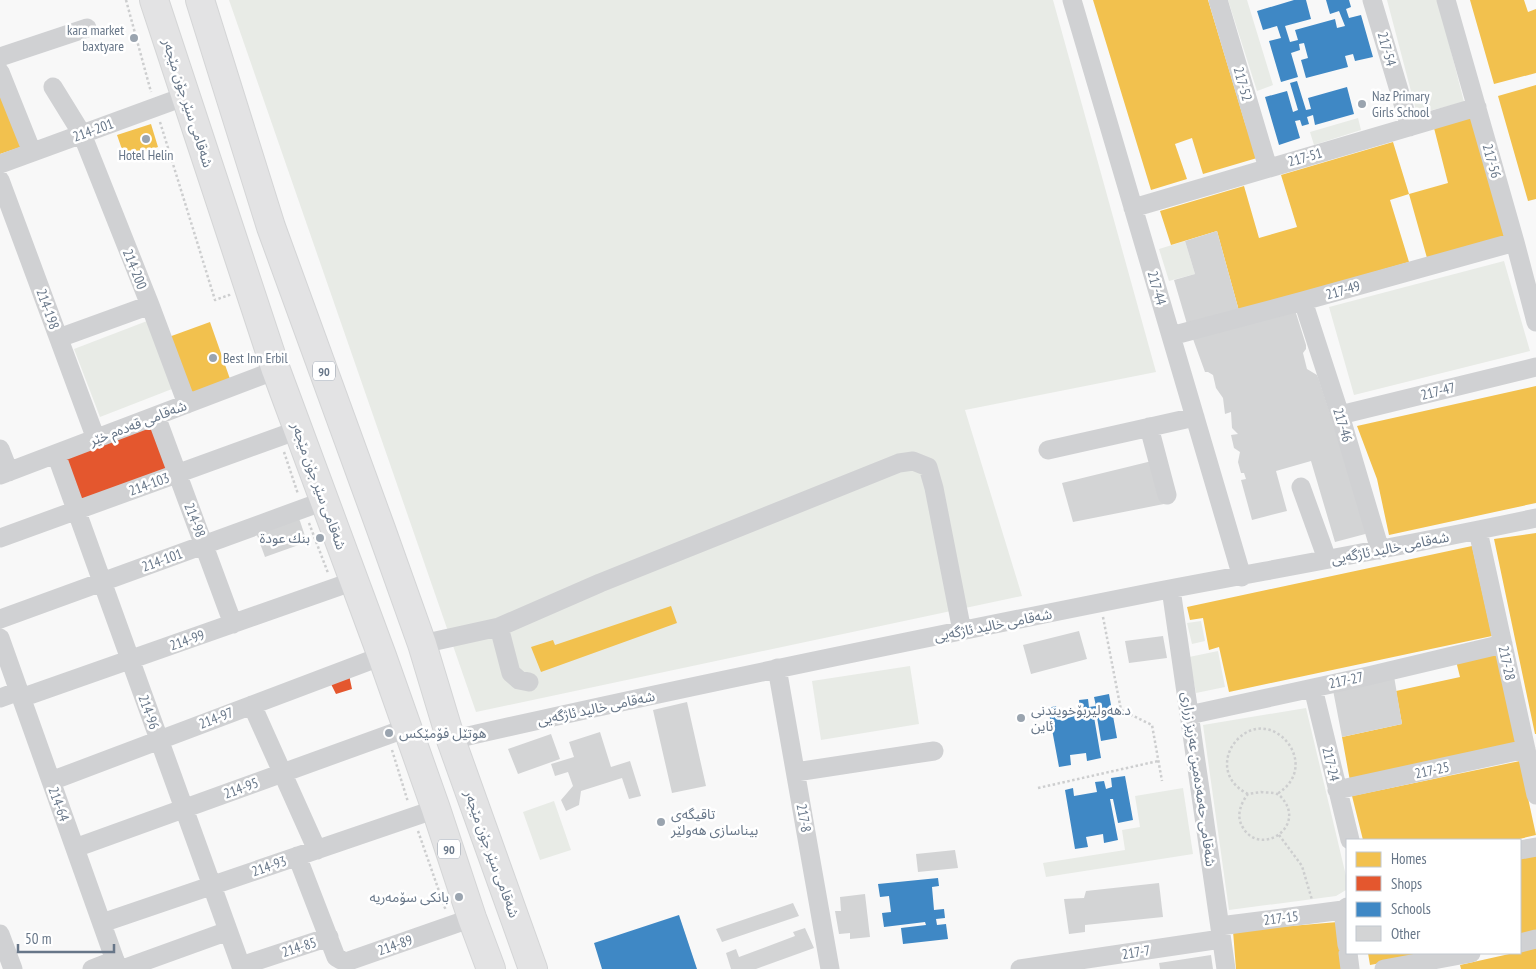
<svg xmlns="http://www.w3.org/2000/svg" width="1536" height="969" font-family="'PT Sans Narrow','Noto Sans Arabic',sans-serif">
<style>
.green{fill:#e8ebe6}
.homes{fill:#f2c14e}
.shops{fill:#e4572e}
.schools{fill:#3f88c5}
.building{fill:#d3d4d5}
.lines{fill:none;stroke-linecap:round;stroke-linejoin:round}
.highway-casing{stroke:#d4d5d6;stroke-width:30}
.path{stroke:#cdcecf;stroke-width:2.5;stroke-dasharray:2.5 2.5;stroke-linecap:butt}
.minor{stroke:#d0d1d3;stroke-width:19}
.highway{stroke:#e3e3e4;stroke-width:28}
.poi-dot{fill:#9aa4af;stroke:#fff;stroke-width:2}
.labels{text-anchor:middle;dominant-baseline:central;stroke-width:5;stroke-linejoin:round;paint-order:stroke}
.shield{fill:#fff;stroke:#959fac;stroke-width:1}
.shield-label{font-size:12px;font-weight:bold;fill:#677688}
.poi-label{font-size:14px;fill:#677688;stroke:#fff;text-anchor:start}
.street-label{font-size:14px;fill:#677688;stroke:#fff}
</style>
<rect width="100%" height="100%" fill="#f8f8f8"/>
<!-- green -->
<path class="green" d="M229,0h824l103,372 -191,38 57,186 -546,116z
M1228,0h19l26,85 -16,6z
M1387,0h51l26,102 -47,12z
M1358,118l3,12 -47,15 -4,-13z
M1185,241l10,33 -26,7 -10,-32z
M1504,261l26,90 -176,44 -25,-88z
M147,321l25,68 -72,28 -26,-68z
M1201,621l4,20 -13,3 -5,-21z
M1218,651l7,36 -29,6 -7,-36z
M910,666l9,58 -98,16 -9,-59z
M1306,708l41,172 -1,10 -10,6 -107,14 -26,-185z
M1183,788l10,66 -147,23 -3,-14 82,-13 -3,-20 18,-3 -5,-31z
M554,801l17,49 -31,10 -17,-48z"/>
<!-- homes -->
<path class="homes" d="M1093,0h115l37,123 12,35 -54,16 -11,-36 -17,6 12,35 -36,11z
M1470,0h54l4,12 8,-3v64l-42,11z
M1536,85v114l-8,2 -30,-105z
M0,91l21,56 -21,7z
M1473,117l32,119 -78,22 -18,-64 -19,6 19,62 -170,49 -22,-80 -46,14 -11,-34 84,-25 15,52 38,-11 -16,-52 112,-33 16,52 39,-11 -14,-55z
M151,124l7,23 -33,11 -8,-23z
M210,322l20,57 -44,16 -20,-57z
M1536,386v117l-147,32 -12,-56 -20,-53z
M1536,533v201h-1l-41,-195z
M1472,546l20,90 -263,56 -10,-45 -10,3 -6,-32 -13,2 -3,-13z
M671,606l6,17 -136,49 -10,-25 22,-7 2,5z
M1498,652l20,92 -168,37 -8,-44 60,-13 -6,-33 64,-14 -4,-16z
M1520,761l16,74 -21,5h-152l-11,-44z
M1536,855v77l-16,3v-76z
M1338,922l4,47h-106l-3,-38z
M1536,948v21h-75l-1,-4z
M1368,953h61v1l-59,11z"/>
<!-- shops -->
<path class="shops" d="M151,423l20,49 -92,34 -15,-48z
M349,675l3,14 -16,5 -6,-12z"/>
<!-- schools -->
<path class="schools" d="M1294,0h12l5,19 -26,7 5,16 8,-2 -3,-10 40,-11 2,9 8,-2 -6,-15 -9,3 -4,-14h23l2,7 -5,2 3,9 12,-3 12,42 -18,4 -2,-7 -8,2 3,11 -42,11 -5,-18 7,-2 -4,-15 -5,1 1,6 -9,3 7,24 -17,5 -12,-41 12,-3 -4,-12 -14,4 -6,-19z
M1297,81l9,29 5,-1 -3,-11 39,-11 7,27 -39,11 -2,-10 -6,2 2,7 -7,2 -2,-6 -5,1 5,17 -21,7 -14,-48 22,-6 6,21 5,-2 -8,-27z
M1109,694l8,44 -16,3 -4,-24h-3l7,41 -14,3 -1,-8 -16,2 1,10 -12,2 -11,-59 8,-2 1,8 23,-4 -1,-10 9,-1 1,8 7,-1 -2,-9z
M1125,776l8,44 -15,3 -5,-24h-3l8,41 -14,3 -1,-9 -17,3 2,10 -13,2 -10,-59 8,-2 1,8 23,-4 -2,-10 9,-1 2,8 6,-2 -1,-9z
M938,878l1,8 -7,1 2,23 10,-1 1,9 -9,1 1,6 9,-1 2,15 -45,5 -2,-16 25,-3 -1,-3 -41,5 -2,-14 9,-1 -2,-16 -9,1 -2,-13z
M679,915l18,54h-95l-8,-26z"/>
<!-- building -->
<path class="building" d="M1217,231l22,80 -52,13 -13,-44 21,-6 -10,-33z
M1295,310l11,35v4l-3,4 4,16 10,6 2,5 50,153 -34,9 -24,-81 -35,10 11,40 -35,9 -11,-40 5,-1 -2,-6h-3l-3,-11 2,-10 -6,-4 -3,-13 7,-1 -6,-6 -1,-16 -6,2 -2,-16 -7,-10 -3,-13 -5,-3h-3l-12,-33z
M1156,460l13,43 -96,19 -11,-39z
M296,515l4,6 7,21 -42,15 -11,-30z
M1079,631l8,28 -56,15 -8,-29z
M1163,636l4,22 -38,5 -4,-22z
M1394,676l8,48 -60,13 -9,-47z
M687,702l19,84 -34,7 -19,-83z
M600,732l11,35 19,-6 11,35 -12,3 -7,-21 -41,13 -2,14 -13,6 -5,-11 12,-14 -5,-14 -13,4 -4,-12 23,-7 -5,-15z
M551,734l9,25 -42,15 -10,-25z
M955,850l3,18 -40,4 -2,-18z
M1159,883l4,34 -78,8v7l-16,2 -5,-35 20,-1 2,-7z
M865,894l5,43 -20,2v-6l-11,1 -4,-23h6l-1,-14z
M793,903l6,13 -77,26 -6,-13z
M805,928l9,20 -58,21h-25l-5,-16 10,-4 3,8 56,-21 -2,-4z
M1211,955l2,14h-53l-1,-6z"/>
<g class="lines">
<defs>
<path id="highway" d="M154,0l122,370 106,286 54,153 36,109 19,51
M200,0l71,227 110,302 41,115 29,96 82,229"/>
</defs>
<!-- highway casing -->
<use href="#highway" class="highway-casing"/>
<!-- path -->
<path class="path" d="M126,0l25,92
M160,122l55,178 14,-5 1,3
M284,452l14,42
M309,523l19,50
M1103,617l18,93 31,15 10,56
M392,750l16,52
M1038,788l120,-27
M1261,792c5,1 12,0 16,2 3,1 6,5 8,8 18,28 -27,55 -43,24 -6,-11 -1,-23 6,-32z
M1248,794c-12,-6 -21,-16 -21,-30 0,-9 4,-18 10,-24 34,-37 87,25 40,54
M418,831l28,80
M1279,835l23,31 10,34"/>
<!-- minor -->
<path class="minor" d="M1072,0l170,577
M1218,0l50,168
M1372,0l38,127
M1446,0l69,242 21,80
M0,57l87,-29
M0,72l32,80
M53,87l29,47 68,171 37,99
M0,164l186,-68
M0,180l96,259
M1133,208l344,-101
M1303,301l37,114 40,135
M1171,336l132,-35 212,-59
M59,338l91,-33
M1340,415l196,-48
M156,416l77,208
M1149,427l18,68
M0,449l9,23
M1048,450l147,-33
M56,454l186,515
M0,475l276,-105
M1301,487l26,72
M1478,531l58,264
M0,538l298,-108
M1171,589l55,380
M0,619l324,-118
M499,627l12,46 8,7 10,2
M0,638l118,331
M422,644l77,-17 101,-44 299,-120 14,-2 15,6 6,21 28,143
M777,668l53,301
M1313,688l37,152
M0,698l19,-7
M21,698l333,-117
M252,705l65,145
M1189,715l179,-39 135,-32
M451,740c235,-54 472,-102 708,-149 126,-24 252,-46 377,-73
M796,772l138,-21
M51,781l331,-125
M1337,790l189,-41
M75,848l332,-120
M1520,850l16,-3
M297,856l39,101 5,3 5,2 126,-44
M1343,910l4,35
M102,923l334,-114
M1220,926l123,-16 4,-3
M0,934l13,35
M1520,943l16,-4
M1348,953l2,16
M241,966l88,-29
M92,969l23,-9
M123,969l105,-38
M1020,969l201,-30
M1384,969l87,-16"/>
<!-- highway -->
<use href="#highway" class="highway"/>
</g>
<!-- markers -->
<g class="poi-dot">
<circle cx="134" cy="38" r="5"/>
<circle cx="1362" cy="104" r="5"/>
<circle cx="146" cy="139" r="5"/>
<circle cx="213" cy="358" r="5"/>
<circle cx="320" cy="538" r="5"/>
<circle cx="1021" cy="718" r="5"/>
<circle cx="389" cy="733" r="5"/>
<circle cx="661" cy="822" r="5"/>
<circle cx="459" cy="897" r="5"/>
</g>
<g class="labels">
<!-- shield labels -->
<g class="shield">
<rect x="313" y="361.5" width="22" height="19" rx="4"/>
<rect x="438" y="839.5" width="22" height="19" rx="4"/>
</g>
<g class="shield-label">
<text x="324" y="371">90</text>
<text x="449" y="849">90</text>
</g>
<!-- poi labels -->
<g class="poi-label">
<text x="124" y="30" text-anchor="end">kara market<tspan x="124" dy="16">baxtyare</tspan></text>
<text x="1372" y="96">Naz Primary<tspan x="1372" dy="16">Girls School</tspan></text>
<text x="146" y="155" text-anchor="middle">Hotel Helin</text>
<text x="223" y="358">Best Inn Erbil</text>
<text x="310" y="538" text-anchor="end">بنك عودة</text>
<text x="1031" y="710">د.هه‌ولیربۆخویندنی<tspan x="1031" dy="16">ئاین</tspan></text>
<text x="399" y="733">هوتێل فۆمێکس</text>
<text x="671" y="814">تاقیگەی<tspan x="671" dy="16">بیناسازی هەولێر</tspan></text>
<text x="449" y="897" text-anchor="end">بانکی سۆمەریە</text>
</g>
<!-- street labels -->
<g class="street-label">
<text transform="translate(1387 49) rotate(74)">217-54</text>
<text transform="translate(1243 84) rotate(74)">217-52</text>
<text transform="translate(188 103) rotate(72)">شەقامی سێر جۆن مێجەر</text>
<text transform="translate(93 130) rotate(-20)">214-201</text>
<text transform="translate(1305 157) rotate(-16)">217-51</text>
<text transform="translate(1492 161) rotate(74)">217-56</text>
<text transform="translate(135 269) rotate(68)">214-200</text>
<text transform="translate(1157 288) rotate(74)">217-44</text>
<text transform="translate(1343 290) rotate(-16)">217-49</text>
<text transform="translate(48 309) rotate(70)">214-198</text>
<text transform="translate(1438 391) rotate(-14)">217-47</text>
<text transform="translate(138 423) rotate(-21)">شەقامی قەدەم خێر</text>
<text transform="translate(1343 425) rotate(73)">217-46</text>
<text transform="translate(149 484) rotate(-20)">214-103</text>
<text transform="translate(319 486) rotate(70)">شەقامی سێر جۆن مێجەر</text>
<text transform="translate(195 520) rotate(69)">214-98</text>
<text transform="translate(1390 548) rotate(-11)">شەقامی خالید ئاژگەیی</text>
<text transform="translate(162 560) rotate(-20)">214-101</text>
<text transform="translate(993 625) rotate(-11)">شەقامی خالید ئاژگەیی</text>
<text transform="translate(187 640) rotate(-19)">214-99</text>
<text transform="translate(1507 663) rotate(78)">217-28</text>
<text transform="translate(1346 680) rotate(-12)">217-27</text>
<text transform="translate(596 708) rotate(-12)">شەقامی خالید ئاژگەیی</text>
<text transform="translate(149 712) rotate(70)">214-96</text>
<text transform="translate(216 718) rotate(-21)">214-97</text>
<text transform="translate(1331 764) rotate(77)">217-24</text>
<text transform="translate(1432 770) rotate(-12)">217-25</text>
<text transform="translate(1199 779) rotate(82)">شەقامی حەمەدەمین عەزیز زراری</text>
<text transform="translate(241 788) rotate(-20)">214-95</text>
<text transform="translate(59 804) rotate(70)">214-64</text>
<text transform="translate(804 818) rotate(80)">217-8</text>
<text transform="translate(492 854) rotate(70)">شەقامی سێر جۆن مێجەر</text>
<text transform="translate(269 866) rotate(-19)">214-93</text>
<text transform="translate(1281 918) rotate(-7)">217-15</text>
<text transform="translate(395 945) rotate(-19)">214-89</text>
<text transform="translate(299 947) rotate(-18)">214-85</text>
<text transform="translate(1136 952) rotate(-9)">217-7</text>
</g>
</g>
<!-- legend -->
<rect x="1346" y="839" width="175" height="115" fill="#ffffff" stroke="#c2c8cf"/>
<rect x="1356" y="852" width="25" height="15" fill="#f2c14e" stroke="#c2c8cf"/>
<text x="1391" y="864" font-size="15" fill="#677688">Homes</text>
<rect x="1356" y="876" width="25" height="15" fill="#e4572e" stroke="#c2c8cf"/>
<text x="1391" y="889" font-size="15" fill="#677688">Shops</text>
<rect x="1356" y="902" width="25" height="15" fill="#3f88c5" stroke="#c2c8cf"/>
<text x="1391" y="914" font-size="15" fill="#677688">Schools</text>
<rect x="1356" y="926" width="25" height="15" fill="#d3d4d5" stroke="#c2c8cf"/>
<text x="1391" y="939" font-size="15" fill="#677688">Other</text>
<!-- scale -->
<path d="M18 944v8h96v-8" fill="none" stroke="#677688" stroke-width="2.5"/>
<text x="25" y="944" font-size="15" fill="#677688" stroke="#ffffff" stroke-width="4" paint-order="stroke">50 m</text>
</svg>
